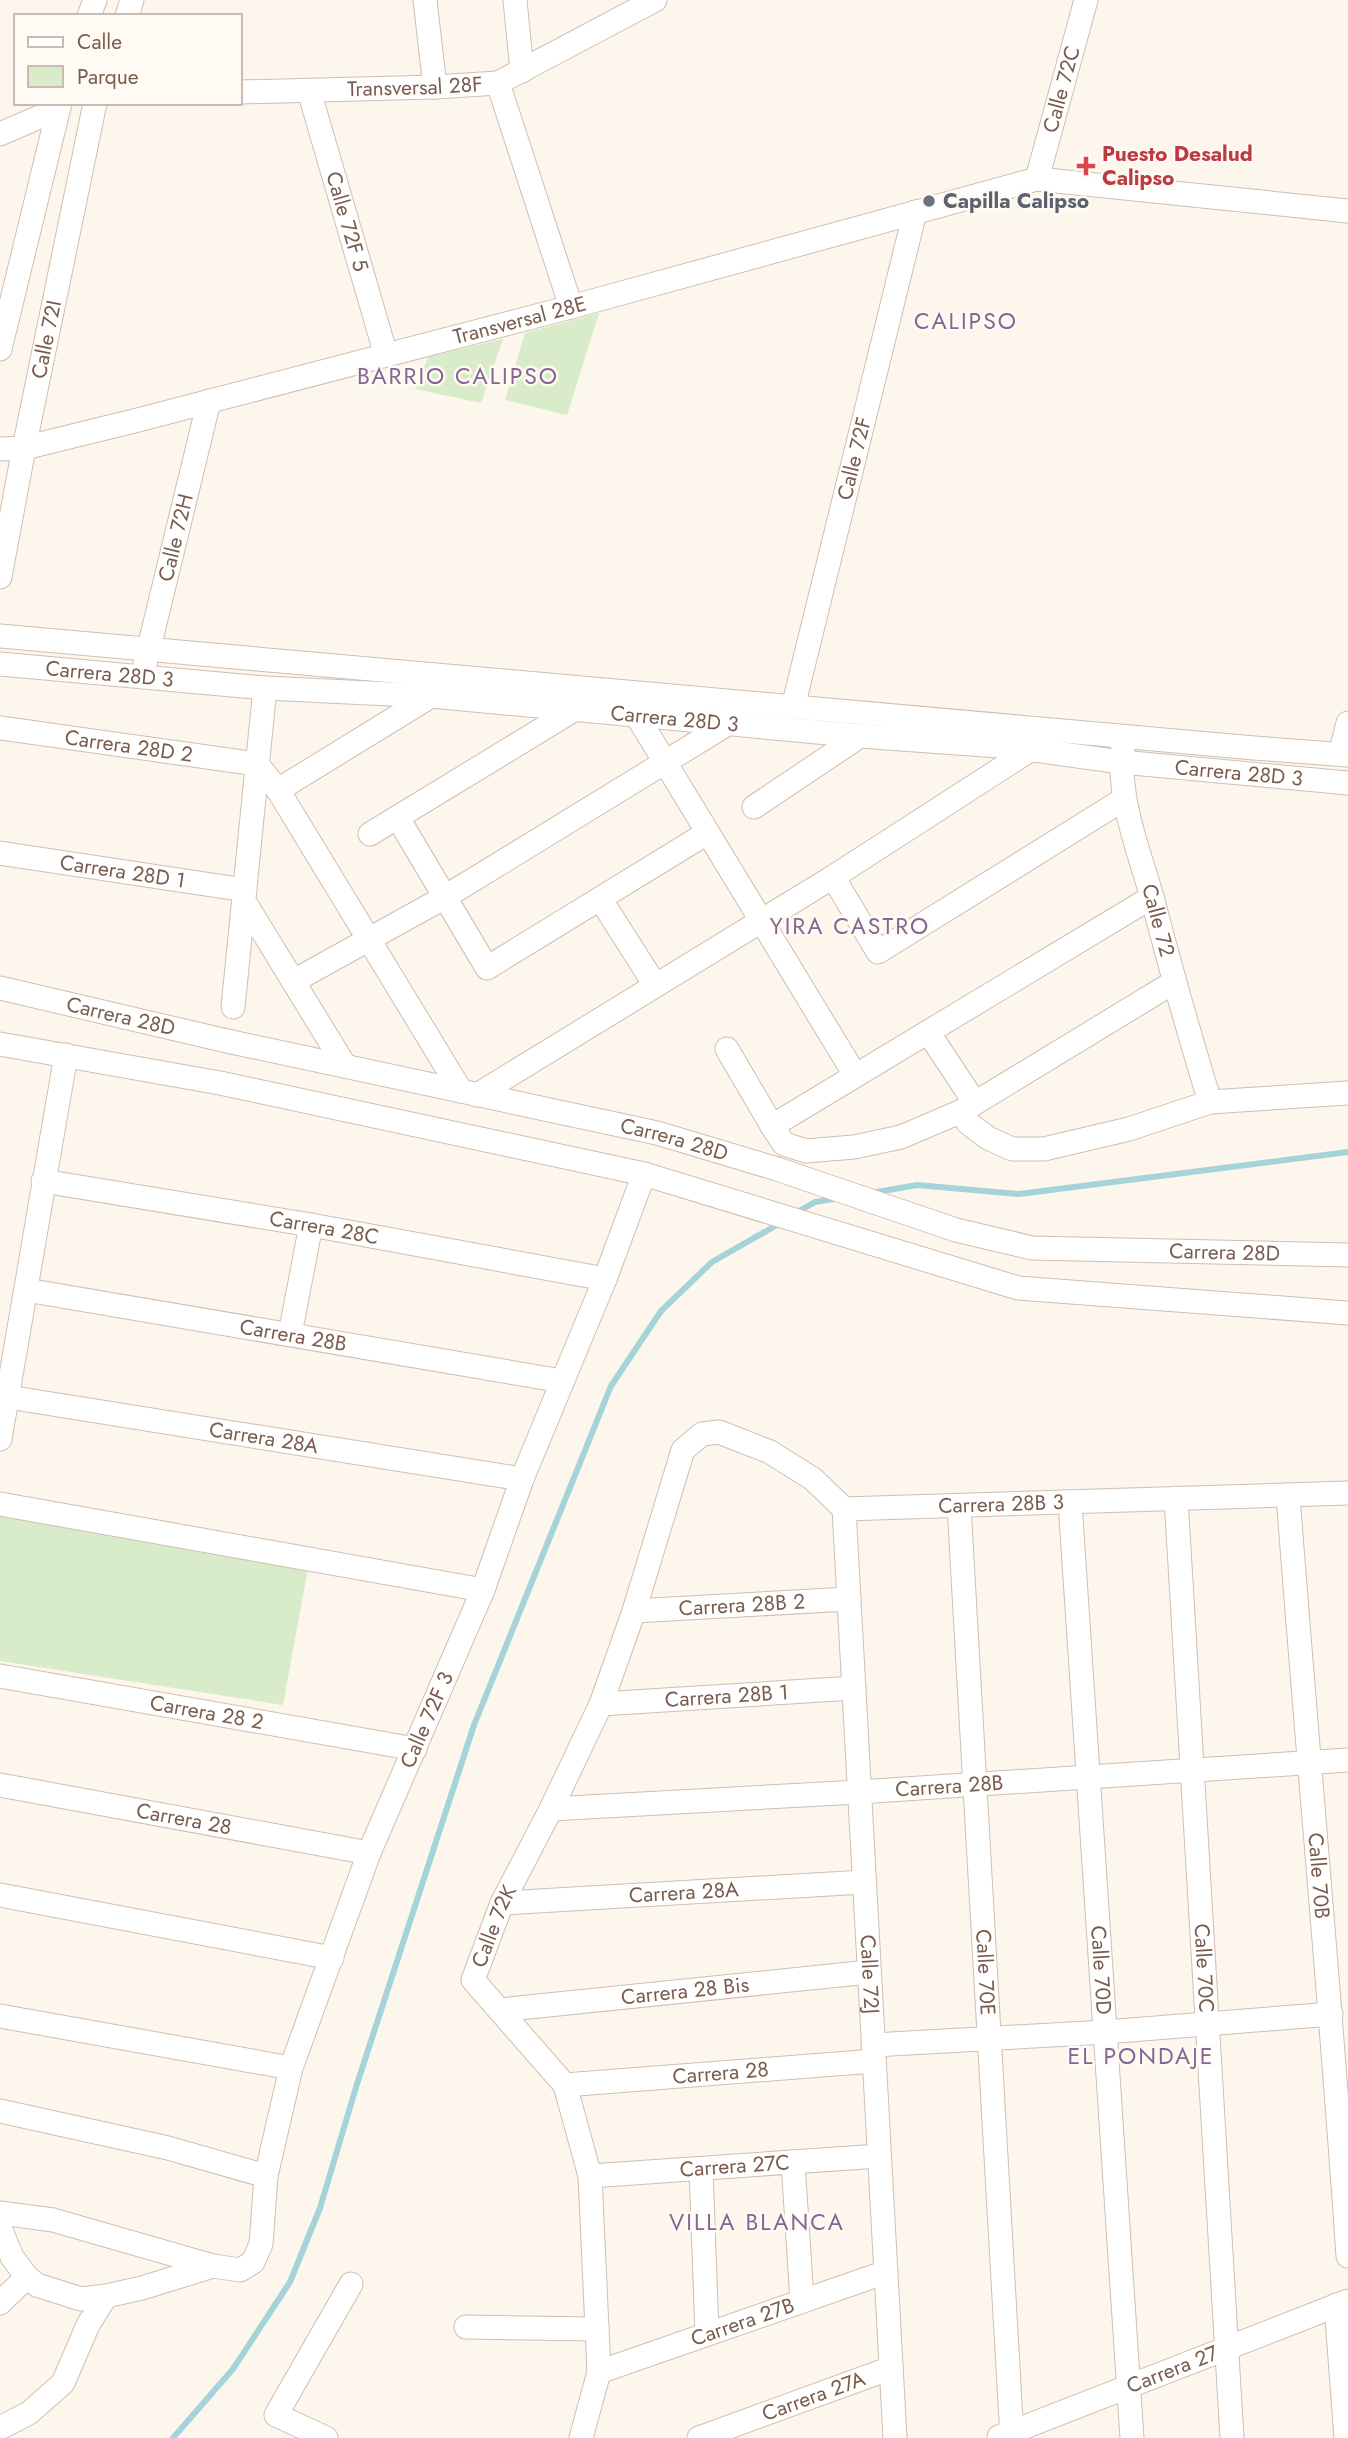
<svg xmlns="http://www.w3.org/2000/svg" width="1348" height="2438" font-family="Jost,sans-serif">
<style>
.green{fill:#d8ecc9}
.lines{fill:none;stroke-linecap:round;stroke-linejoin:round}
.stream{stroke:#a5d3da;stroke-width:6}
.minor-casing{stroke:#d1beb0;stroke-width:25}
.minor{stroke:#fff;stroke-width:23}
.health-dot{fill:#e0444e;stroke:#fffaf3;stroke-width:2.5}
.worship-dot{fill:#6b7280;stroke:#fffaf3;stroke-width:2.5}
.labels{text-anchor:middle;dominant-baseline:central;stroke-width:5;stroke-linejoin:round;paint-order:stroke}
.street-label{font-size:21px;fill:#7a5c4d;stroke:#fffaf3}
.health-label{font-size:21px;font-weight:bold;fill:#be3a42;stroke:#fffaf3;text-anchor:start}
.worship-label{font-size:21px;font-weight:bold;fill:#5b616d;stroke:#fffaf3;text-anchor:start}
.neighbourhood-label{font-size:23px;letter-spacing:2px;fill:#846695;stroke:#fffaf3}
</style>
<rect width="100%" height="100%" fill="#fdf6ec"/>
<!-- green -->
<path class="green" d="M599,313l-32,102 -62,-15 20,-67z
M503,339l-22,64 -66,-14 13,-32z
M0,1515l308,53 -25,137 -283,-44z"/>
<g class="lines">
<!-- stream -->
<path class="stream" d="M871,1193l46,-8 102,9 329,-42
M794,1214l21,-12 24,-4
M173,2438l60,-69 57,-87 30,-74 37,-124 117,-359 137,-339 50,-75 51,-49 70,-40"/>
<defs>
<g id="minor">
<path d="M425,0l10,87"/>
<path d="M515,0l7,71"/>
<path d="M89,16l6,-16"/>
<path d="M127,16l5,-16"/>
<path d="M498,83l73,224"/>
<path id="s1" d="M309,91l77,264"/>
<path id="s2" d="M240,92l195,-5 63,-4 157,-83"/>
<path d="M0,134l58,-25"/>
<path id="s3" d="M1037,179l49,-179"/>
<path d="M0,349l60,-246"/>
<path id="s4" d="M0,449l24,-1 114,-28 433,-113 466,-128 311,32"/>
<path id="s5" d="M0,577l24,-129 71,-345"/>
<path d="M0,636l1254,112 94,7"/>
<path id="s6" d="M0,664l265,24 166,8 429,40 152,11 109,15 227,21"/>
<path id="s7" d="M145,664l64,-263"/>
<path id="s8" d="M793,707l122,-495"/>
<path d="M637,716l218,359"/>
<path id="s9" d="M0,728l257,36 21,26 183,301"/>
<path id="s10" d="M1123,747c-6,51 15,101 29,150 18,69 37,137 58,205"/>
<path d="M1340,754l8,-31"/>
<path d="M278,790l153,-94"/>
<path d="M754,807l106,-71"/>
<path d="M398,818l89,150 220,-135"/>
<path d="M370,834l202,-123"/>
<path id="s11" d="M0,853l245,37"/>
<path d="M833,877l45,75 246,-153"/>
<path d="M1152,897l-380,229 12,18 22,7 48,-4 47,-10 61,-26 6,12 20,15 24,11h32l85,-20 81,-27 138,-9"/>
<path d="M601,900l54,85"/>
<path d="M244,901l101,165"/>
<path d="M294,981l151,-84 284,-174"/>
<path id="s12" d="M0,988l227,53 430,92 120,36 179,61 76,18 316,7"/>
<path d="M233,1007l32,-319"/>
<path d="M928,1032l47,71"/>
<path d="M0,1044l220,39 424,91 374,114 330,25"/>
<path d="M727,1049l45,77"/>
<path d="M477,1095l356,-218 197,-127"/>
<path d="M962,1111l212,-129"/>
<path id="s13" d="M43,1181l268,44 294,54"/>
<path id="s14" d="M26,1290l536,91"/>
<path d="M290,1334l21,-109"/>
<path id="s15" d="M8,1397l514,82"/>
<path d="M0,1439l66,-384"/>
<path id="s16" d="M1288,1495c19,254 43,507 60,761"/>
<path id="s17" d="M1176,1498l56,940"/>
<path id="s18" d="M1070,1502l62,936"/>
<path d="M0,1504l483,86"/>
<path id="s19" d="M959,1506l53,932"/>
<path id="s20" d="M844,1509l51,929"/>
<path id="s21" d="M634,1611l215,-12"/>
<path id="s22" d="M0,1676l415,73"/>
<path id="s23" d="M601,1704l253,-16"/>
<path id="s24" d="M0,1785l369,68"/>
<path id="s25" d="M551,1809l308,-17 489,-32"/>
<path d="M0,1895l332,63"/>
<path id="s26" d="M502,1903l362,-21"/>
<path id="s27" d="M500,2010l369,-38"/>
<path d="M0,2016l291,52"/>
<path d="M873,2045l232,-13 226,-18"/>
<path id="s28" d="M565,2085l309,-24"/>
<path d="M0,2111l168,37 98,28"/>
<path d="M793,2162l9,139"/>
<path d="M701,2169l6,165"/>
<path id="s29" d="M590,2176l289,-20"/>
<path id="s30" d="M0,2213l53,7 160,46 27,4 13,-8 8,-18 5,-68 25,-108 78,-215 114,-263 39,-111 83,-200 39,-105"/>
<path d="M0,2228l12,29 15,20 10,8 44,14 25,-3 36,-8 71,-22"/>
<path d="M0,2303l27,-26"/>
<path d="M1336,2305l10,133"/>
<path d="M466,2327l131,2"/>
<path id="s31" d="M599,2372l287,-100"/>
<path d="M0,2428l29,-15 34,-30 25,-58 18,-29"/>
<path id="s32" d="M999,2437l349,-136"/>
<path d="M326,2438l-50,-23 75,-131"/>
<path id="s33" d="M581,2438l18,-66 -9,-196 -25,-91 -92,-105 29,-77 49,-94 50,-105 33,-93 49,-161 19,-16 17,-2 51,20 43,27 31,30 504,-16"/>
<path id="s34" d="M699,2438l192,-70"/>
</g>
</defs>
<!-- minor casing -->
<use href="#minor" class="minor-casing"/>
<!-- minor -->
<use href="#minor" class="minor"/>
</g>
<!-- markers -->
<path class="health-dot" d="M1082.5 155.5h7v7h7v7h-7v7h-7v-7h-7v-7h7z"/>
<circle class="worship-dot" cx="929" cy="201" r="7"/>
<g class="labels">
<!-- street labels -->
<g class="street-label">
<text stroke="none"><textPath href="#s2" startOffset="175">Transversal 28F</textPath></text>
<text stroke="none"><textPath href="#s3" startOffset="93">Calle 72C</textPath></text>
<text stroke="none"><textPath href="#s1" startOffset="136">Calle 72F 5</textPath></text>
<text stroke="none"><textPath href="#s4" startOffset="536">Transversal 28E</textPath></text>
<text stroke="none"><textPath href="#s5" startOffset="242">Calle 72I</textPath></text>
<text stroke="none"><textPath href="#s8" startOffset="256">Calle 72F</textPath></text>
<text stroke="none"><textPath href="#s7" startOffset="130">Calle 72H</textPath></text>
<text stroke="none"><textPath href="#s6" startOffset="110">Carrera 28D 3</textPath></text>
<text stroke="none"><textPath href="#s6" startOffset="677">Carrera 28D 3</textPath></text>
<text stroke="none"><textPath href="#s9" startOffset="130">Carrera 28D 2</textPath></text>
<text stroke="none"><textPath href="#s6" startOffset="1244">Carrera 28D 3</textPath></text>
<text stroke="none"><textPath href="#s11" startOffset="124">Carrera 28D 1</textPath></text>
<text stroke="none"><textPath href="#s10" startOffset="178">Calle 72</textPath></text>
<text stroke="none"><textPath href="#s12" startOffset="124">Carrera 28D</textPath></text>
<text stroke="none"><textPath href="#s12" startOffset="691">Carrera 28D</textPath></text>
<text stroke="none"><textPath href="#s13" startOffset="285">Carrera 28C</textPath></text>
<text stroke="none"><textPath href="#s12" startOffset="1258">Carrera 28D</textPath></text>
<text stroke="none"><textPath href="#s14" startOffset="271">Carrera 28B</textPath></text>
<text stroke="none"><textPath href="#s15" startOffset="259">Carrera 28A</textPath></text>
<text stroke="none"><textPath href="#s33" startOffset="1418">Carrera 28B 3</textPath></text>
<text stroke="none"><textPath href="#s21" startOffset="108">Carrera 28B 2</textPath></text>
<text stroke="none"><textPath href="#s23" startOffset="126">Carrera 28B 1</textPath></text>
<text stroke="none"><textPath href="#s22" startOffset="210">Carrera 28 2</textPath></text>
<text stroke="none"><textPath href="#s30" startOffset="835">Calle 72F 3</textPath></text>
<text stroke="none"><textPath href="#s25" startOffset="399">Carrera 28B</textPath></text>
<text stroke="none"><textPath href="#s24" startOffset="187">Carrera 28</textPath></text>
<text stroke="none"><textPath href="#s16" startOffset="382">Calle 70B</textPath></text>
<text stroke="none"><textPath href="#s26" startOffset="182">Carrera 28A</textPath></text>
<text stroke="none"><textPath href="#s33" startOffset="556">Calle 72K</textPath></text>
<text stroke="none"><textPath href="#s17" startOffset="471">Calle 70C</textPath></text>
<text stroke="none"><textPath href="#s18" startOffset="469">Calle 70D</textPath></text>
<text stroke="none"><textPath href="#s19" startOffset="467">Calle 70E</textPath></text>
<text stroke="none"><textPath href="#s20" startOffset="466">Calle 72J</textPath></text>
<text stroke="none"><textPath href="#s27" startOffset="186">Carrera 28 Bis</textPath></text>
<text stroke="none"><textPath href="#s28" startOffset="156">Carrera 28</textPath></text>
<text stroke="none"><textPath href="#s29" startOffset="145">Carrera 27C</textPath></text>
<text stroke="none"><textPath href="#s31" startOffset="152">Carrera 27B</textPath></text>
<text stroke="none"><textPath href="#s32" startOffset="186">Carrera 27</textPath></text>
<text stroke="none"><textPath href="#s34" startOffset="122">Carrera 27A</textPath></text>
</g>
<!-- health labels -->
<g class="health-label">
<text x="1102" y="154">Puesto Desalud<tspan x="1102" dy="24">Calipso</tspan></text>
</g>
<!-- worship labels -->
<g class="worship-label">
<text x="943" y="201">Capilla Calipso</text>
</g>
<!-- neighbourhood labels -->
<g class="neighbourhood-label">
<text x="966" y="321">CALIPSO</text>
<text x="458" y="376">BARRIO CALIPSO</text>
<text x="850" y="926">YIRA CASTRO</text>
<text x="1141" y="2056">EL PONDAJE</text>
<text x="757" y="2222">VILLA BLANCA</text>
</g>
</g>
<!-- legend -->
<rect x="14" y="14" width="228" height="91" fill="#fffaf3" stroke="#cabbb1" stroke-width="2"/>
<rect x="28" y="37" width="35" height="10" fill="#ffffff" stroke="#cabbb1" stroke-width="2"/>
<text x="77" y="49" font-size="21" fill="#7a5c4d">Calle</text>
<rect x="28" y="66" width="35" height="21" fill="#d8ecc9" stroke="#cabbb1" stroke-width="2"/>
<text x="77" y="84" font-size="21" fill="#7a5c4d">Parque</text>
</svg>
